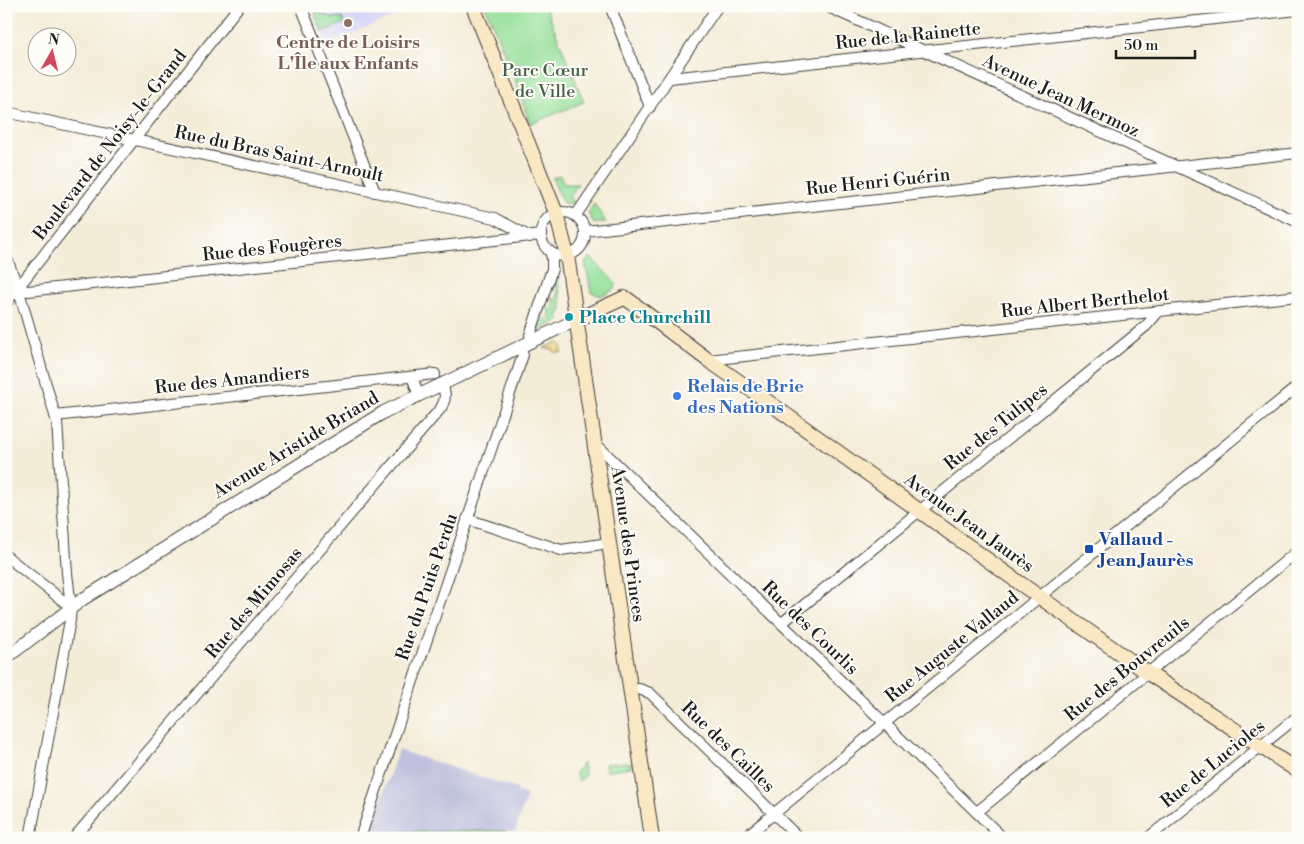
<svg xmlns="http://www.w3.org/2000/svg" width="1304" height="844" font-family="'Libre Bodoni',serif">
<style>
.built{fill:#d9d7f7}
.industrial{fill:#c0c2dd}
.green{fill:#95df9a;stroke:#587e5b}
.sand{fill:#eeda9e;stroke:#857b5d}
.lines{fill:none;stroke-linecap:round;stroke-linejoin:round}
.minor-casing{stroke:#3d3b38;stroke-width:12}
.tertiary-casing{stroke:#3d3b38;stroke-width:14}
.secondary-casing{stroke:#3d3b38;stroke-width:16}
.minor{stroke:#fff;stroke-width:10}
.tertiary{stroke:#fff;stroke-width:12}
.secondary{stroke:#fae7c3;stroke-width:14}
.education-dot{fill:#8d6e63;stroke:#fdfcf7;stroke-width:2}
.culture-dot{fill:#0f9aa8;stroke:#fdfcf7;stroke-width:2}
.shop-dot{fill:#3f7fe0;stroke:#fdfcf7;stroke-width:2}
.transit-dot{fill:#1a4fb4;stroke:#fdfcf7;stroke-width:2}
.labels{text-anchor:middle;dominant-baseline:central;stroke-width:4;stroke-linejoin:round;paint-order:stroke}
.street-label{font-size:18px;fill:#1c1c1c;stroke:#fdfcf7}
.education-label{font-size:18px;font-weight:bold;fill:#785e54;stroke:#fdfcf7}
.park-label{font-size:18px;fill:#466048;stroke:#fdfcf7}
.culture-label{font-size:18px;font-weight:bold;fill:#0d838f;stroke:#fdfcf7;text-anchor:start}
.shop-label{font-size:18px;font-weight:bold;fill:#366cbe;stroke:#fdfcf7;text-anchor:start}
.transit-label{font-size:18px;font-weight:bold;fill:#164399;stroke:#fdfcf7;text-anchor:start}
</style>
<rect width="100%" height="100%" fill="#fdfcf7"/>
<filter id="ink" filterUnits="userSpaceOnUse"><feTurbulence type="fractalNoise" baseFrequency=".02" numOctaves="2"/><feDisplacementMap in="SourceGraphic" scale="10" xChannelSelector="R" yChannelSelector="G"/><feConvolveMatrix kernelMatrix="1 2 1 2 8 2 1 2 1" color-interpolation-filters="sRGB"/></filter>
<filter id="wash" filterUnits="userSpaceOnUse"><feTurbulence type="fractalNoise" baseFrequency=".0096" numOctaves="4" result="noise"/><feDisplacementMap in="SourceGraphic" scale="20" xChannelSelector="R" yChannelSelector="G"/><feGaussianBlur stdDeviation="1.12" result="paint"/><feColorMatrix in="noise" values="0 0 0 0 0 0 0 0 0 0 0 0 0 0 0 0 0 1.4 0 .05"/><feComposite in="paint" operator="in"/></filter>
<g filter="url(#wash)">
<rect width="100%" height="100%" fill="#f5ecd8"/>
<!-- built -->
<path class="built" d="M315,6h104l-92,38 -12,-29 1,-4z"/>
<!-- industrial -->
<path class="industrial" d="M398,750l119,39v2l10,4 -12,36 -145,1z"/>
<!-- green -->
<path class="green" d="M485,6h60l39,96 -54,22 -18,-53z
M316,11l16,7 7,-1v2l3,-1 2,5 -22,9 -7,-17z
M560,175l4,9h14l-9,14 7,5 -1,1 -12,-1 -11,-25z
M594,204l12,18 -12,2 -6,-11z
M590,257l26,26 -1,6 -14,7 -10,-4 -6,-30z
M553,279l5,1 4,30 -4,7 2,3 -24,12 5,-16 7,5 3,-2 -3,-3 2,-3 -6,-6 1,-3 7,7 2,-3 -2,-3 2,-3 -7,-6 1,-2 7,6 3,-3 -2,-2 2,-3 -7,-7z
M626,762v2l5,-1v4l-25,4 -1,-7z
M583,763l2,13 -6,5 -4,-8z
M505,831v7h-137l2,-6z"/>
<!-- sand -->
<path class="sand" d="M557,342l4,3 1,7 -6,1 -3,-3 -9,-2z"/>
</g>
<g filter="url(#ink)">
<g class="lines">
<defs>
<path id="minor" d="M301,6l74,186
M610,6l40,101
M826,6l472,216
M670,78l628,-68
M6,112l475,103 14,3 35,19
M541 234a22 22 0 1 1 44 0a22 22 0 1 1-44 0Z
M576,215l142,-209
M585,231l713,-78
M6,256l12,32 39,134 10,151 4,34 -1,13 -40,218
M18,288l10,3 513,-56
M6,303l233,-297
M533,341l-3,-6 22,-66v-11l-2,-7
M708,360l590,-64
M412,377l7,18
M55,416l380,-42
M595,443l408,395
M467,519l94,31 48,-7
M6,556l65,51
M782,623l364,-297 13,-15
M631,690l8,-1 11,4 149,145
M977,812l321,-261
M74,838l367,-430c5,-9 5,-14 1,-23
M360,838l163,-483 -3,-8
M744,838l554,-452
M1148,838l150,-122"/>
<path id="tertiary" d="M6,658l77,-59 301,-187 192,-92"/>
<path id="secondary" d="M473,6l83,207 11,42 85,583
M576,320l48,-22 3,1 81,61 52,36 261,188 127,89 150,98"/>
</defs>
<!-- minor casing -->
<use href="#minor" class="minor-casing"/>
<!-- tertiary casing -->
<use href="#tertiary" class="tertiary-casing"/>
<!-- secondary casing -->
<use href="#secondary" class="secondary-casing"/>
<!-- minor -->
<use href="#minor" class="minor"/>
<!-- tertiary -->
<use href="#tertiary" class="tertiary"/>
<!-- secondary -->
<use href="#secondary" class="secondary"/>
</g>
</g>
<!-- markers -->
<circle class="education-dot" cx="348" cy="23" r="5"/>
<circle class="culture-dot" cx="569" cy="317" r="5"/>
<circle class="shop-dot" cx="677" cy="396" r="5"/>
<rect class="transit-dot" x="1084" y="544" width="10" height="10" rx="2.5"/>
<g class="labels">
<!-- street labels -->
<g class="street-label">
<text transform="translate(908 36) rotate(-6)">Rue de la Rainette</text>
<text transform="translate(1061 96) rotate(25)">Avenue Jean Mermoz</text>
<text transform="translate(110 145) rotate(-52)">Boulevard de Noisy-le-Grand</text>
<text transform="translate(279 154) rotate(12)">Rue du Bras Saint-Arnoult</text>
<text transform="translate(878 182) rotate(-6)">Rue Henri Guérin</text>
<text transform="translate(272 248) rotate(-6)">Rue des Fougères</text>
<text transform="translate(1085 303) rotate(-6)">Rue Albert Berthelot</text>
<text transform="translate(232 380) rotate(-6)">Rue des Amandiers</text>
<text transform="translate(996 427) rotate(-39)">Rue des Tulipes</text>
<text transform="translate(296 445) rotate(-31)">Avenue Aristide Briand</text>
<text transform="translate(969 523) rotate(36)">Avenue Jean Jaurès</text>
<text transform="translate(628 544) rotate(82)">Avenue des Princes</text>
<text transform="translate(427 587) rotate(-71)">Rue du Puits Perdu</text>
<text transform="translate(254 603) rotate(-50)">Rue des Mimosas</text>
<text transform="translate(810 628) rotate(44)">Rue des Courlis</text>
<text transform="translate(952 647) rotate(-39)">Rue Auguste Vallaud</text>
<text transform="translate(1127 669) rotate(-39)">Rue des Bouvreuils</text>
<text transform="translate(728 747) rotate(44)">Rue des Cailles</text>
<text transform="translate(1213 764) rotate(-39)">Rue de Lucioles</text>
</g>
<!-- education labels -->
<g class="education-label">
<text x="348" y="42">Centre de Loisirs<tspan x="348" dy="21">L'Île aux Enfants</tspan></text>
</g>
<!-- park labels -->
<g class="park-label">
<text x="545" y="70">Parc Cœur<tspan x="545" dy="21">de Ville</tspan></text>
</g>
<!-- culture labels -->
<g class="culture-label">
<text x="579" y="317">Place Churchill</text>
</g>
<!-- shop labels -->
<g class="shop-label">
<text x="687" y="386">Relais de Brie<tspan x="687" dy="21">des Nations</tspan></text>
</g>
<!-- transit labels -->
<g class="transit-label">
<text x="1099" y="539">Vallaud -<tspan x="1099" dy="21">Jean Jaurès</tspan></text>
</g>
</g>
<!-- margin -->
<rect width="1304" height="844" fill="none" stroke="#fdfcf7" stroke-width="25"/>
<!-- north arrow -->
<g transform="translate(52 52) rotate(8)"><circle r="24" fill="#fdfcf7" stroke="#a3a29f"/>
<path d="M0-4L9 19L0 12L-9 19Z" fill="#d1495b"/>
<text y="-8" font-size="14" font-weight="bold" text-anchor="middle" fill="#1c1c1c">N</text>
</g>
<!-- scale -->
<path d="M1116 50v8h79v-8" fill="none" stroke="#1c1c1c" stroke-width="2.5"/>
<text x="1124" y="50" font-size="15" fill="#1c1c1c" stroke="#fdfcf7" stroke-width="4" paint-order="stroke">50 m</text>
</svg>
